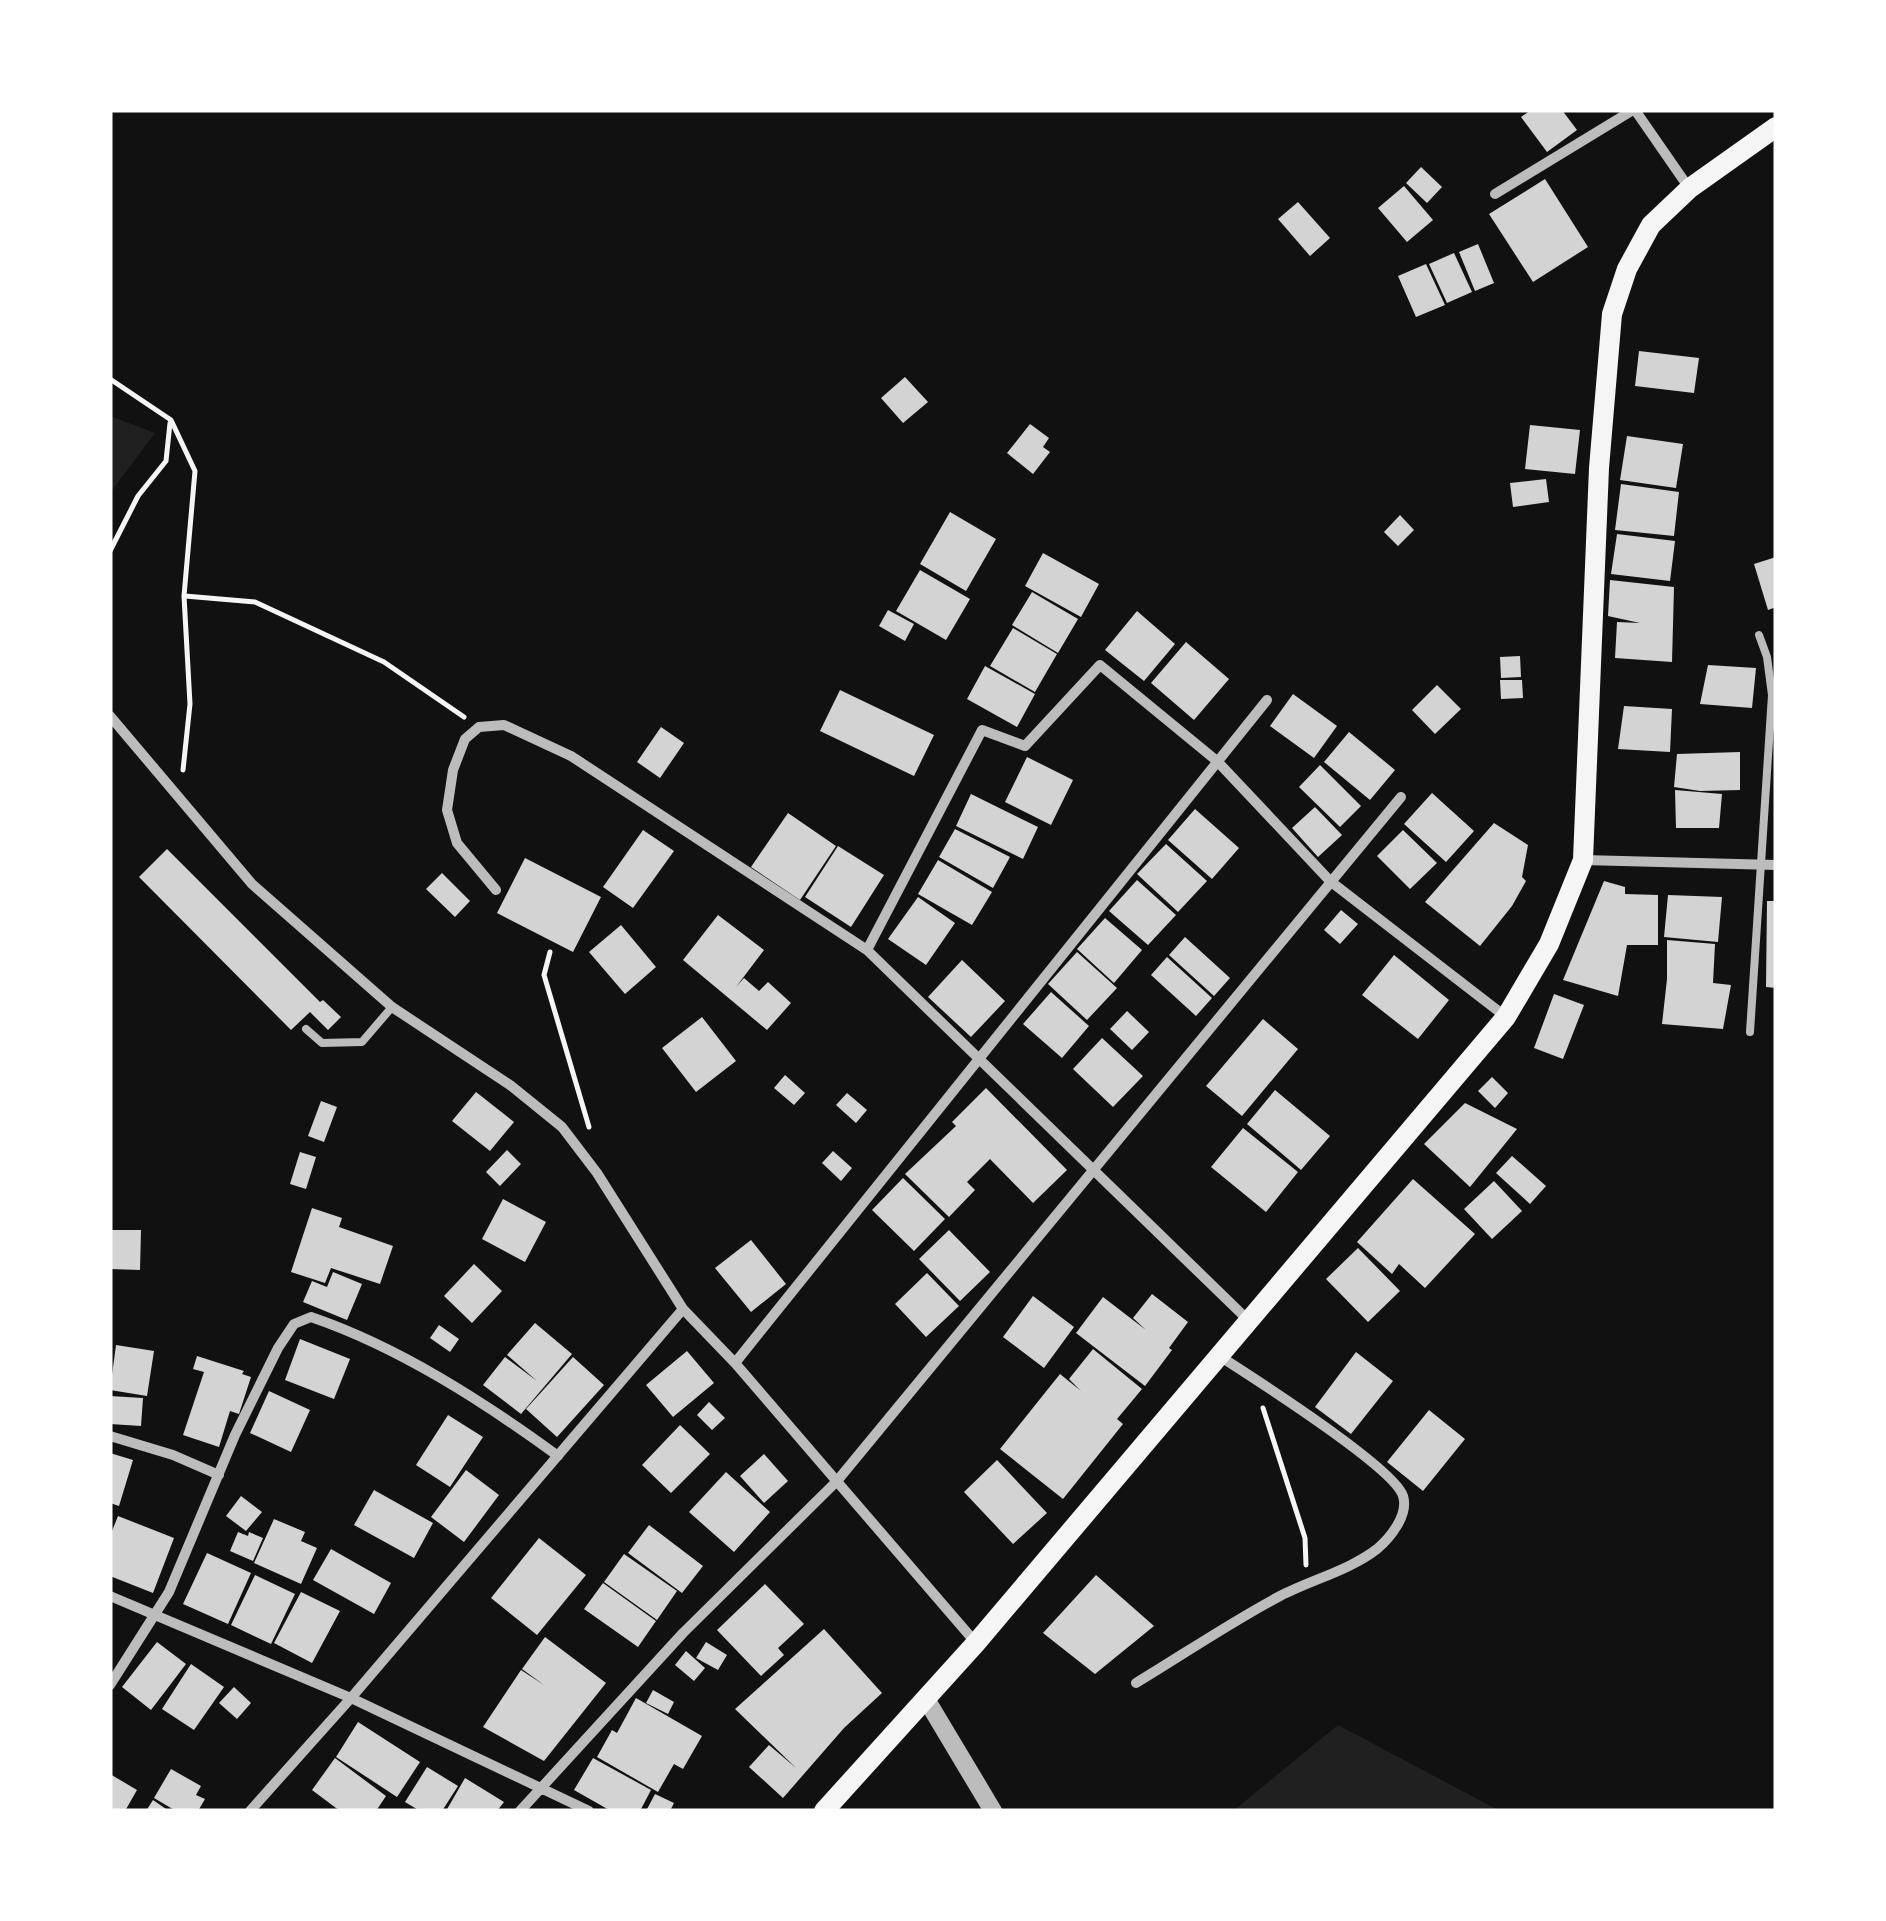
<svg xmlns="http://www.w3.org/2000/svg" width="1886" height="1921" font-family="'Fira Sans',sans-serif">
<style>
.green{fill:#202020}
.building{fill:#d3d3d3}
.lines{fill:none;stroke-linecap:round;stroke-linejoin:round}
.path{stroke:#f5f5f5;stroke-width:5}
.service{stroke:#bcbcbc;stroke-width:8}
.minor{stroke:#bcbcbc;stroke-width:10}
.tertiary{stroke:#bcbcbc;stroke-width:18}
.secondary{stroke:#f5f5f5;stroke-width:20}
</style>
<rect width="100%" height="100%" fill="#111"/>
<!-- green -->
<path class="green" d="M110,416l45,17 -45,60z
M1338,1725l162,86h-267z"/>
<!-- building -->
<path class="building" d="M1531,110h31l15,20 -30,22 -26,-35z
M1421,167l21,20 -15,16 -21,-20z
M1545,179l43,68 -55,35 -44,-68z
M1404,186l29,34 -26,22 -29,-34z
M1298,202l32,36 -20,18 -32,-37z
M1478,244l16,39 -19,8 -16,-39z
M1454,253l18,39 -25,11 -18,-39z
M1426,264l19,41 -29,12 -18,-41z
M1639,351l60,7 -5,35 -59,-7z
M905,377l23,25 -25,21 -22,-25z
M1030,424l19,14 -6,9 7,5 -17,22 -26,-21z
M1530,425l50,5 -5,44 -50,-5z
M1627,436l56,8 -7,44 -56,-8z
M1546,479l3,23 -36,5 -3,-24z
M1621,484l58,8 -5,44 -59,-6z
M950,512l46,27 -30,52 -46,-27z
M1400,515l14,15 -16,16 -14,-14z
M1617,534l58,7 -5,40 -59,-7z
M1043,553l56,31 -18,33 -56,-31z
M1776,557v50l-8,3 -14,-46z
M920,570l50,29 -24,41 -50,-29z
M1610,580l64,7 -2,75 -57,-4 2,-36 23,1 -32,-7z
M1032,592l46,27 -20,34 -46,-28z
M888,610l26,14 -9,17 -26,-15z
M1137,611l38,33 -31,37 -39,-31z
M1013,628l44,26 -22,38 -45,-26z
M1186,642l43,37 -35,41 -43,-37z
M1520,656l1,21 -20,1 -1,-21z
M1708,665l48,3 -4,40 -52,-4z
M985,666l50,28 -18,33 -50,-28z
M1500,680h22l1,18 -22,1z
M1437,685l24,24 -26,25 -23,-24z
M840,690l94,45 -20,41 -94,-45z
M1293,694l44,32 -23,32 -44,-32z
M1624,706l48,3 -2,43 -52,-3z
M661,727l23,16 -24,35 -23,-16z
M1349,732l46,38 -25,30 -46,-38z
M1740,752v38l-40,1 -26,-4 3,-33z
M1027,757l46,23 -22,45 -46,-23z
M1320,765l41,41 -21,21 -41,-40z
M1675,790l47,4 -3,34h-43z
M1432,793l42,38 -28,31 -42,-38z
M971,794l67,33 -15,32 -67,-33z
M1315,807l27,28 -24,22 -26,-29z
M1195,809l44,39 -27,31 -44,-39z
M788,813l48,33 -36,54 -49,-33z
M1494,823l34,22 -6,32 4,4 -14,25 -32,40 -55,-44z
M955,829l55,28 -17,31 -54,-31z
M643,830l31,21 -41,57 -30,-21z
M1403,830l34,33 -27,26 -33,-33z
M1166,844l41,37 -29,31 -41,-38z
M838,846l46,29 -33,52 -46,-30z
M167,849l153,153 3,-2 18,17 -13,13 -18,-18 -19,18 -152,-153z
M525,858l76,39 -28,55 -76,-39z
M938,860l54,32 -20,33 -54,-31z
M442,873l28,28 -15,16 -29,-28z
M1137,880l39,35 -28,30 -39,-34z
M1604,881l21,6v7l33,1v50h-31l-9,51 -55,-16z
M1668,895l54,2 -4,45 -54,-5z
M918,897l37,26 -29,42 -38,-26z
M1767,901h9v87l-10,-1z
M1341,910l17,14 -18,20 -16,-14z
M718,915l46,35 -28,37 8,-9 15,13 9,-9 23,21 -24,27 -84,-70z
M1105,918l37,32 -28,33 -37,-34z
M621,925l35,42 -31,27 -36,-42z
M1185,937l45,41 -16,18 -45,-41z
M1667,940l48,4 -2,39 18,2 -8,44 -61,-5 5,-45z
M1077,952l40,36 -30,32 -39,-36z
M1394,955l55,45 -31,39 -56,-44z
M1167,957l45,41 -16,18 -45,-41z
M962,960l43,41 -34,36 -43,-40z
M1051,992l38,34 -27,32 -39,-34z
M1554,994l30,11 -21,54 -29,-11z
M1127,1011l22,21 -17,18 -22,-21z
M702,1017l34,44 -40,31 -34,-44z
M1263,1019l35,30 -56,67 -36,-30z
M1102,1038l41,38 -30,31 -40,-38z
M785,1075l20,18 -11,12 -20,-17z
M1492,1077l16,16 -13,15 -17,-17z
M986,1088l81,82 -34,33 -43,-44 -23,23 8,8 -26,27 -44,-43 51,-48 -4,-4z
M1275,1090l55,46 -29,34 -54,-46z
M476,1092l38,30 -24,29 -38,-30z
M847,1093l20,17 -11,13 -20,-18z
M321,1101l16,6 -13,35 -16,-6z
M1465,1103l52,26 -47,58 -46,-43z
M1243,1128l55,44 -32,40 -55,-45z
M507,1150l14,14 -21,22 -14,-14z
M833,1151l19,17 -11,13 -19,-18z
M300,1152l16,5 -10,32 -16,-5z
M1512,1156l34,30 -16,18 -34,-31z
M903,1178l42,41 -31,32 -42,-41z
M1413,1179l62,55 -50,54 -26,-24 -7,10 -35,-32z
M1494,1181l28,30 -30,28 -28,-30z
M503,1199l43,23 -21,40 -43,-23z
M312,1208l30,10 -3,9 54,19 -13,38 -49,-16 -6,15 -34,-11z
M110,1230h31l-1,40 -30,-1z
M949,1230l41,42 -30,29 -41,-42z
M751,1240l35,44 -35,28 -36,-44z
M1358,1248l42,43 -32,31 -42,-43z
M474,1264l28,27 -30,32 -28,-27z
M333,1272l29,12 -15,36 -44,-18 9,-21 15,6z
M927,1273l32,33 -33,31 -31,-33z
M1152,1294l36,28 -19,26 3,2 -27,36 -69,-53 27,-36 43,33 -13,-12z
M1033,1296l41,31 -30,41 -41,-31z
M535,1323l37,31 -51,60 -38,-29 22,-28 32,24 -30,-26z
M439,1325l20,14 -9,13 -20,-14z
M300,1339l50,20 -16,40 -49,-19z
M116,1345l38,6 -7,45 -37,-6z
M1093,1349l49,40 -25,30 6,5 -60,75 -63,-50 60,-75 21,17 -12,-12z
M687,1351l27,32 -41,34 -27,-32z
M1356,1352l37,29 -42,53 -36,-27z
M197,1356l47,15 -2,3 9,3 -12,37 -9,-3 -11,36 -36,-12 21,-63 -11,-3z
M573,1357l31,28 -47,52 -31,-28z
M269,1391l41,19 -19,42 -41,-19z
M110,1396l33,2 -2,28 -31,-2z
M709,1402l16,16 -13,12 -15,-15z
M1429,1410l36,29 -42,52 -36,-29z
M448,1415l35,22 -33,50 -34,-22z
M680,1425l30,29 -39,39 -29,-28z
M110,1453l23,7 -14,46 -9,-3z
M764,1454l24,27 -24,22 -24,-27z
M997,1460l50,53 -34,31 -49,-52z
M466,1470l33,25 -35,47 -33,-25z
M726,1472l44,40 -36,40 -45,-40z
M374,1490l59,33 -19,35 -60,-33z
M241,1496l21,16 -16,19 -20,-15z
M118,1516l56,22 -21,55 -43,-17v-40z
M274,1519l31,13 -4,9 16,7 -16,36 -47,-21z
M649,1525l54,41 -21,27 -54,-40z
M238,1532l10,4 1,-4 14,6 -10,23 -23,-10z
M539,1538l47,37 -49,60 -46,-37z
M331,1549l60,34 -17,31 -61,-34z
M207,1553l44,20 -23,51 -45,-20z
M624,1554l53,37 -20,29 -53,-38z
M255,1575l40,19 -24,50 -40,-19z
M1096,1575l58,51 -59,48 -52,-41z
M603,1583l53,38 -18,26 -54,-38z
M765,1584l39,40 -26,24 6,7 -23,21 -44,-46z
M301,1592l39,19 -28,52 -38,-20z
M824,1629l58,64 -38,35 -61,70 -34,-31 20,-22 27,23 -61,-59z
M545,1637l61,46 -62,78 -61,-34 38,-57 23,15 -22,-16z
M157,1642l29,22 -35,46 -29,-23z
M706,1642l21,13 -9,15 -22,-12z
M686,1651l19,17 -11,13 -19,-16z
M191,1664l33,23 -30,43 -32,-21z
M234,1687l17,16 -14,16 -18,-16z
M653,1690l21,12 -6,12 -22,-11z
M636,1698l66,38 -19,33 -9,-5 -16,28 -61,-35 15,-27 5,3z
M358,1722l62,40 -23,35 -61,-40z
M335,1758l51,38 -10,15h-36l-28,-21z
M593,1758l58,32 -11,21h-29l-37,-21z
M427,1767l31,19 -16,25h-22l-15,-9z
M171,1769l30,17 -5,9 9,4 -7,12h-22l-22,-13z
M110,1774l27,16 -12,21h-15z
M465,1778l39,24 -7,9h-51z
M655,1794l19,9 -4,8h-24z
M153,1800l16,11h-23z"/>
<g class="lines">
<!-- path -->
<path class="path" d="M110,379l61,41 24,51 -11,125 6,108 -7,66
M110,551l28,-55 28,-35 4,-38
M185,596l70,6 129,60 80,55
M550,952l-6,23 45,152
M1263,1408l42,130 1,27"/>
<!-- service -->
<path class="service" d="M306,1029l16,14 40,-1 30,-35
M1750,1032l22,-337 -5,-38 -8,-22"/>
<!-- minor -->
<path class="minor" d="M1635,110l54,78
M1495,194l138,-84
M110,716l142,168 140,123 118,78 52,42 35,46 86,136 52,54 241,280
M1583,860l193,5
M496,890l-39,-47 -10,-33 6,-40 12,-31 14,-12 25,-2 67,31 296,194 382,371
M867,950l115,-220 43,16 75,-81 117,96 113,120 176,136
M735,1363l532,-663
M110,1436l63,19 46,20
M110,1596l241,102 238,113
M1136,1683c48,-29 95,-61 144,-87 31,-16 70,-26 97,-47 13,-11 32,-34 26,-53 -8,-28 -151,-119 -182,-139
M110,1685l59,-93 66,-157 43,-87 16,-24 17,-7c88,30 173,85 247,139
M250,1811l101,-113 332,-389
M520,1811l163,-178 154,-152 564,-684"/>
<!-- tertiary -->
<path class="tertiary" d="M926,1699l67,112"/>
<!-- secondary -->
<path class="secondary" d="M824,1811l152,-168 530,-626 43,-73 34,-84 16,-392 13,-154 15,-45 24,-44 39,-37 86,-61"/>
</g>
<!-- border -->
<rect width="1886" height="1921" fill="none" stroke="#ffffff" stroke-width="225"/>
</svg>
